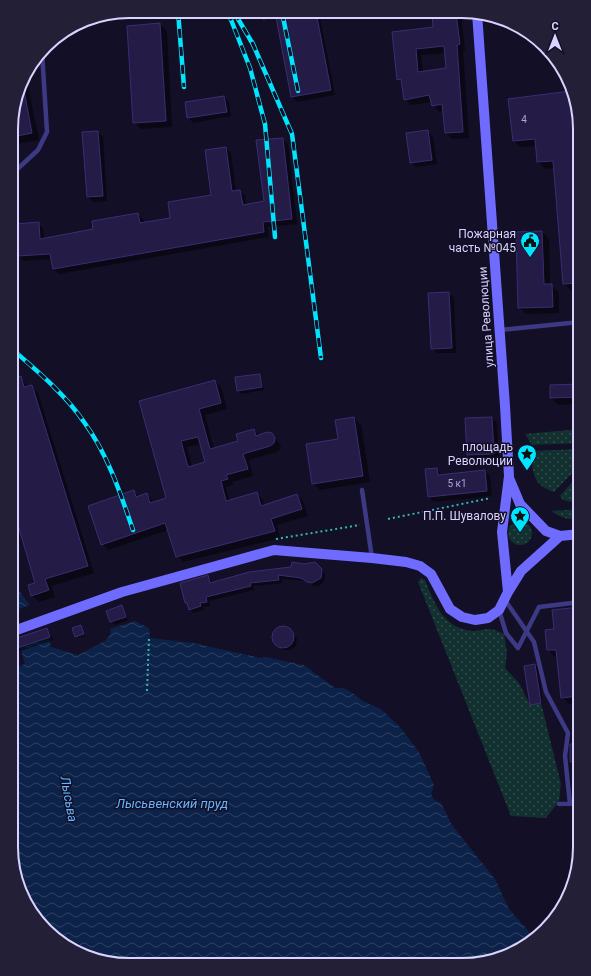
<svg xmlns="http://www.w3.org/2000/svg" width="591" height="976" font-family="Roboto,sans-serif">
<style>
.grass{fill:url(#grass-dots)}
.water{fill:url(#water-waves)}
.shadow{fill:#0007;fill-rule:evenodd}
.building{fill:#241b47;stroke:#3b2d73;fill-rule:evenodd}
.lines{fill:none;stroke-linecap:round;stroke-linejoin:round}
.path{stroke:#2fb8b0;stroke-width:2;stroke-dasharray:2 3;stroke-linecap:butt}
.lane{stroke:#3d3a85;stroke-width:4.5}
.secondary{stroke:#6f6bff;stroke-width:10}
.rail-casing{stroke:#00e5ff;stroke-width:4.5}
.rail{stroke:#130f26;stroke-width:3;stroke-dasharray:9;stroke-linecap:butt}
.labels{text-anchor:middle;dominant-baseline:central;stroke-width:3;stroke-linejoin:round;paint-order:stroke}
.number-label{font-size:10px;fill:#aca6d1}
.poi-label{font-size:12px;fill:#d9d4ff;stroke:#130f26;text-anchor:end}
.street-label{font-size:12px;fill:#d9d4ff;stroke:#130f26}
.water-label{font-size:13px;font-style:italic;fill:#62b6ff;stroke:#130f26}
.rim{fill:none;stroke:#d9d4ff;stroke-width:2}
</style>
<defs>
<pattern id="grass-dots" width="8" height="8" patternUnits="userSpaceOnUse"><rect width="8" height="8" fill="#12302f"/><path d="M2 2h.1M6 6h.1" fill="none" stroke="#344d4e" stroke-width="1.8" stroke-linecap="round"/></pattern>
<pattern id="water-waves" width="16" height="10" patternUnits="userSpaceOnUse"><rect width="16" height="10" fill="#0c2248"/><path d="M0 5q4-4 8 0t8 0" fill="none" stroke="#2f4163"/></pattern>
</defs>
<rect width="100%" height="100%" fill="#130f26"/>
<!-- grass -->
<path class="grass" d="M580,429v14l-48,2 -7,-11z
M580,449v16l-26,27c-22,-7 -22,-21 -22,-41z
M580,473v31l-17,-4 -3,-4z
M580,509v10c-12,1 -19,-1 -29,-8z
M508 533a12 12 0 1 1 24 0a12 12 0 1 1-24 0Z
M421,578l4,2c9,23 19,49 48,51 5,0 11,-2 16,-2 4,0 10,3 15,5l3,19 -2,15 14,15 11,22 11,-2 20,81 -2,17 -13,17 -35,-2 -93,-234z"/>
<!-- water -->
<path class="water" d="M11,568l9,24 10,13 -19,7z
M135,621l14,7 1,10 43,5 68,15 4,-1 39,8 31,23h9l10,6 9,7 18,8 19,18 19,25 15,33 -3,9 3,6 7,3 11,22 43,54 14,30 24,27 -26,20 -45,9 -349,-1 -56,-24 -37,-48 -9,-45v-178l14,-5 -5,-17 29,-10 2,10 27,8 27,-14 6,-7 -1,-5z"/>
<!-- shadow -->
<path class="shadow" d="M276,12h43l16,83 -38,7 -5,-5z
M396,13h16l-14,2z
M433,13h28l4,37 -2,1 6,87 -17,1 -6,-6 -3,-22 -4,1 -7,-10 -21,3 -6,-6 -2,-16 -5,-4 -5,-46 41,-5zM445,53l2,15 -24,4 -2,-17z
M160,24l7,7 5,96 -31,2 -7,-7z
M23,77l4,4 12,59 -22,4 -5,-5v-25z
M569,92l4,4 7,46v148h-9l-7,-6 -9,-116 -10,1 -7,-7 -2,-16 -16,1 -6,-6z
M224,97l5,5 2,14 -38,7 -5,-6z
M98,132l5,5 4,64 -14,1 -6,-5z
M428,132l5,5 4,27 -21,3 -5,-5z
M283,139l5,5 9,80 -30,3 2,10 -210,37 -6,-5 -1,-10 -28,2 -5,-5 19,-33 5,5 1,11 50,-9 -1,-8 45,-8 5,5 1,4 27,-4 42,-24 13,-47 5,5 5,38h4l5,5 1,10 19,-4z
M542,232l7,7 1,46 9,7v21l-33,1 -7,-7z
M449,293l5,5 2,55h-19l-5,-5z
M12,357l3,4 5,16 8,10 3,-1 7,7 56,180 -43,13 4,11 -16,5 -7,-7 4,-12 -25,-84z
M259,375l3,3 2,12 -23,4 -3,-4z
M579,377h1v27l-22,1 -7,-7 29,-13z
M214,381l7,6 6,22 -22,6 9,34 25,-7 15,-12 6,6 11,-2 10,11 -1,4 -3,3 -28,8 4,16 -21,6 1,3 -7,2 4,14 26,-8 7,7 1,5 33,-10 6,6 5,15 -31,9 3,13 -97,24 -6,-6 -9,-26 -60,20 -6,-6 32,-53 5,6 8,-3 7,9 13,-4 -27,-98zM201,444l5,19 -14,3 -5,-19z
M354,418l7,7 9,57 -50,8 -7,-7z
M492,418l5,5 2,35 -26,2 -5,-6 -2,-35z
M437,469l5,6 43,-4 5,5 2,20 -58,6 -5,-5 -3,-27z
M314,563l11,11 -1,7 -5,5h-5l-8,-5 -24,-2v4l-29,3 1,4 -45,11 1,5 -7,1 1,3 -11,3 -7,-10 22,-27 5,7z
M121,606l3,4 4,10 -13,5 -4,-4z
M580,609v94l-11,1 -7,-7 -4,-40h-3l-7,-7 -2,-19 9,-1z
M81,626l4,10 -8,2 -4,-10z
M281,628l9,2 7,8 -1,8 -6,4h-7l-9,-10v-6z
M47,629l6,11 -35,12 -4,-3z
M535,665l3,3 5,35 -10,1z
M580,745v21h-4l-5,-5z"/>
<!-- building -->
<path class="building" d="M275,12h41l15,78 -40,7z
M432,13h24l4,31 -3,1 6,87 -18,1 -3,-29 -10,2 -3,-11 -25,5 -3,-21 -4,1 -5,-48 41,-5zM444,46l2,22 -28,4 -2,-23z
M160,23l6,98 -33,2 -6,-97z
M22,80l10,53 -20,4v-23z
M570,91l10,110v82l-17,1 -10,-123 -16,1 -2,-23 -22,2 -5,-42z
M224,96l3,16 -40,6 -2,-16z
M428,130l4,30 -22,3 -4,-30z
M98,131l5,65 -16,1 -5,-65z
M283,138l9,81 -29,3 1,10 -211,37 -3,-15 -32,2 -2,-32 23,-2 1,17 53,-10 -1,-8 46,-8 2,10 30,-5 -2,-16 43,-7 -6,-45 21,-3 6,44 8,-1 3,15 21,-4 -8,-61z
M542,231l2,53h8l1,23 -35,1 -2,-76z
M449,292l3,56 -21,1 -3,-56z
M260,374l2,13 -25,4 -2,-14z
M21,376l3,11 8,-2 56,181 -43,13 4,11 -18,6 -3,-11 7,-2 -24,-82 1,-122z
M215,380l6,23 -22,6 11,40 28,-8 -2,-7 18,-5 2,7 11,-4 5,1 3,5 -1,5 -4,3 -27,8 5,15 -22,6 2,4 -7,2 5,20 31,-9 4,14 36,-12 5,15 -31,10 4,12 -99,26 -11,-34 -64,22 -13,-39 46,-16 2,7 11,-4 3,10 16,-5 -27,-97zM198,437l7,25 -17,5 -7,-26z
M580,384v13l-30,1v-13z
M354,417l9,59 -51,8 -6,-40 32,-5 -3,-19z
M492,417l2,37 -27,1 -2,-37z
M437,468l1,7 47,-5 2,21 -59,6 -3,-28z
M292,562l12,2 11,-2 7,7 -1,9 -9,5 -5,-1 -6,-4 -23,-3 1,5 -29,3 1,3 -45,11 1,5 -7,1 1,3 -12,4 -2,-7h-2l-5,-20 28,-8 2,8 39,-11 42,-5z
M122,605l4,12 -16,5 -4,-11z
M580,607v89l-19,2 -5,-48h-9l-2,-20 9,-1 -2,-19z
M81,625l3,9 -9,3 -3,-9z
M272 637a11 11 0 1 1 22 0a11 11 0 1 1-22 0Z
M47,628l3,9 -36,12 -3,-9z
M535,664l6,39 -11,2 -6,-39z
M570,744h10v18h-10z"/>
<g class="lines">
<!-- path -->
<path class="path" d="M388,519l103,-21
M276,539l84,-14
M147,691l2,-53"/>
<!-- lane -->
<path class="lane" d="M12,174l26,-24 9,-18 -5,-80
M500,330l80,-8
M362,490l10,68
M578,549l2,18
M505,600l29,42 12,50 22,41 -3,23 5,48
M499,610l7,23 12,15 21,-41 41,-5
M559,804l21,-1"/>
<!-- secondary -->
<path class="secondary" d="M477,13l28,393 4,70 -7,56 6,60
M509,478l11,26 26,27 14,5 20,-2
M11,632l111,-40 152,-42 98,8 34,4 14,4 11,8 19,35 12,8 13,3 13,-2 11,-8 9,-18 13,-21 39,-35"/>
<defs>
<path id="rail" d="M178,11l6,76
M228,12l22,56 15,56 10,113
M234,12l20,34
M263,12l1,5
M282,12l16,79
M252,42l40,92 29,224
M12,349c25,22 53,45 72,73 24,33 36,70 49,108"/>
</defs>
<!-- rail casing -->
<use href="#rail" class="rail-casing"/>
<!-- rail -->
<use href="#rail" class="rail"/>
</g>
<!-- icons -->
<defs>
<symbol id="civic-pin" viewBox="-11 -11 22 30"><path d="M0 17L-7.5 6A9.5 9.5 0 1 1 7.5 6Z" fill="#00e5ff" stroke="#130f26"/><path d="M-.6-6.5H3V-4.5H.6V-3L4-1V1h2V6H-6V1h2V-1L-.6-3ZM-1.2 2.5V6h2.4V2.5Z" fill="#111"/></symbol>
<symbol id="sight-pin" viewBox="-11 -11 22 30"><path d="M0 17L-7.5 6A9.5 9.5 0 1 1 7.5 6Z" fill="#00e5ff" stroke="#130f26"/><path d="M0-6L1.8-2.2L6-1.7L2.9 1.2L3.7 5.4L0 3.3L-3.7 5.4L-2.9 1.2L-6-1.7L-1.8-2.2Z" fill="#111"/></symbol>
</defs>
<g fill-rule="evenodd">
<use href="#civic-pin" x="519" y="230" width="22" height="30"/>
<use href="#sight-pin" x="516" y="443" width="22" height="30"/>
<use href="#sight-pin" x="509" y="505" width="22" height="30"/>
</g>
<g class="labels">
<!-- number labels -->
<g class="number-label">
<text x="524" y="119">4</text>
<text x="457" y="483">5 к1</text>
</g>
<!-- poi labels -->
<g class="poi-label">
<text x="516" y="234">Пожарная<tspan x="516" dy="14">часть №045</tspan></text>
<text x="513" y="447">площадь<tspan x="513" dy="14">Революции</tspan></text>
<text x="506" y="516">П.П. Шувалову</text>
</g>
<!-- street labels -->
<g class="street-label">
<text transform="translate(486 317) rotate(-94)">улица Революции</text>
</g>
<!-- water labels -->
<g class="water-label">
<text transform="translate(69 799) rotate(80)">Лысьва</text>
<text x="172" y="803">Лысьвенский пруд</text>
</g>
</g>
<!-- crop -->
<path d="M0 0H591V976H0ZM129 18H462A111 111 0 0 1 573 129V847A111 111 0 0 1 462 958H129A111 111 0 0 1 18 847V129A111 111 0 0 1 129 18Z" fill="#231f37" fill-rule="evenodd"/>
<path class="rim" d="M129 18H462A111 111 0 0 1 573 129V847A111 111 0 0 1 462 958H129A111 111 0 0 1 18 847V129A111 111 0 0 1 129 18Z"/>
<!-- north arrow -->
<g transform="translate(555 36)" stroke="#130f26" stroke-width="3" paint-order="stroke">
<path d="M0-3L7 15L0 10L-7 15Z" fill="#d9d4ff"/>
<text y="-6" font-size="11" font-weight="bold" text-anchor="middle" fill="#d9d4ff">С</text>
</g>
</svg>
